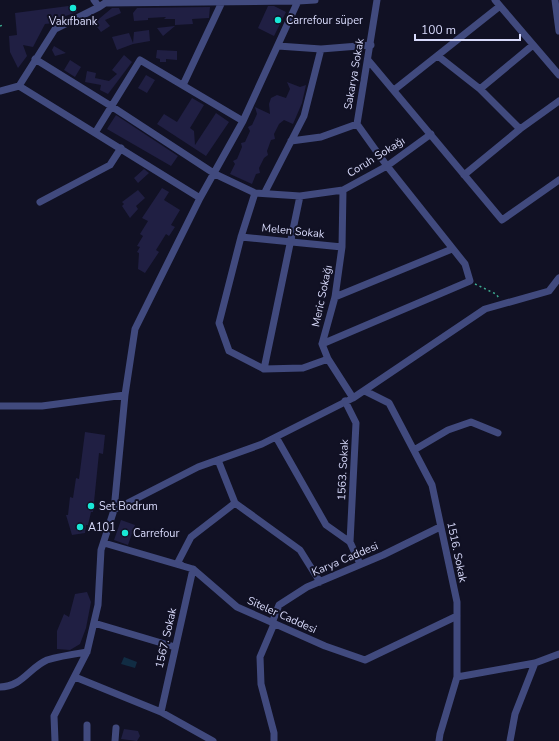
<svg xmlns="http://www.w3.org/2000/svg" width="559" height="741" font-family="'Nunito Sans',sans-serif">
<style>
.water{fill:#112c43}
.building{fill:#201f43}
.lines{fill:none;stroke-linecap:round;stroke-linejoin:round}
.path{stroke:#3cab90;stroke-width:1.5;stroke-dasharray:2 3;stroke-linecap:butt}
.minor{stroke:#414a7e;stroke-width:7}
.poi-dot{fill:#18e7d7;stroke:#111124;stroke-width:1.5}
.labels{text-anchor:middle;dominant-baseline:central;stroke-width:4;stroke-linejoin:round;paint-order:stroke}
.poi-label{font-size:11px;fill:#d8dafb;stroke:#111124;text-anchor:start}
.street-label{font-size:11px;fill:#d8dafb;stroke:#111124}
</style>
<rect width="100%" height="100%" fill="#111124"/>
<!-- water -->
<path class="water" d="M124,657l13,5 -2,6 -14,-4z"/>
<!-- building -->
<path class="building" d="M76,5l1,7 -23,8v3l-9,1 -12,23 -10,-2 4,11 -9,12 -8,-16 -1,-16 8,-1 -2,-22z
M268,6h6l12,6 -12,24 -16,-8z
M210,7l-1,11 -17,1 1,5 -18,1v-6h-11l2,-2 -18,1v2l-14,1 -1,-8 4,-5z
M112,8h7l2,5 -16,7 5,6 -9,6 -7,-9z
M175,26l-12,10 -6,-8z
M149,30l1,11 -17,3 -16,6 -5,-13 17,-4 4,10 1,-11z
M54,46l12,7 -11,3 -3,-6z
M157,50l20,1v9l-11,-1v3h-6v-3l-4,-1z
M124,55l8,7 -24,32 -8,-4 1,-5 -16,-3 2,-11 9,2 -1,5 14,3 8,-7 -5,-4z
M70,60l11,7 -6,10 -11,-7z
M146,75l9,5 -8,13 -9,-5z
M287,82l13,5 6,-2 -4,18 -9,21 -9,-4 -5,4 -5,10 1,5 -4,1 -4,11 1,4 -4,3 -5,10 1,5 -4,1 -4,10 -22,-10 5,-10 -2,-3 4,-2 5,-12 -1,-4 4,-1 5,-11 -2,-4 4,-2 5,-11 -2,-7 15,7 -1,-10 2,-6 6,-3 9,3 4,-9z
M192,98l12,7 -14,23 4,3 1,14 21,-32 13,9 -23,34 -49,-32 7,-10 13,8z
M116,115l62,41 -7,10 -64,-37z
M144,169l5,4 -11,10 -4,-5z
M162,188l7,4 -5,8 16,10 -9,15 4,2 -6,9 -3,-2 -10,16 3,2 -14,21 -7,-4 1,-16 -2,-1 3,-5 -3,-1 6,-10 -3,-2 8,-13 -6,-3z
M138,190l7,8 -9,8 2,3 -8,9 -8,-12 2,-2 -2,-2z
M85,432l20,3 -2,19 -4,-1 -6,59h-2l-3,13h-2l-1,8 -13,2 -6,-20h2l2,-18 3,1 3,-20 3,1z
M121,520l14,5 -7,20 -14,-5z
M87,592l4,10 -5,26 -6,16 -10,6 -13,-1v-18l7,-17 5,3 6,-23z
M124,729l14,2 2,5 -3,5 -16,-2z"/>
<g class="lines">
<!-- path -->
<path class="path" d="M0,26l3,-1
M475,284l21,10 3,4"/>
<!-- minor -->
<path class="minor" d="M94,0l5,7 6,-4 193,-2
M555,0l4,31
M500,6l59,69
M278,46l43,3 50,-4
M438,56l42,33 53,-44
M35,59l76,47 104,68 40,19 45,3 43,-6 44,-24 44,-32
M368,60l134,160 57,-40
M183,85l39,-83
M19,86l181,112
M394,90l106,-84 -5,-6
M0,91l19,-5 36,-57 44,-22
M520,129l39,-28
M95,133l45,-73 103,61
M291,141l30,-4 36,-13
M464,175l56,-46 -40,-40
M343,190l-1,57 -7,50 -13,47 6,15 25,39
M265,192l39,-76 17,-67
M255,193l-14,44 -22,86 10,28 35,18 39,-1 25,-9
M40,202l70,-37 11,-17
M241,237l101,10
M335,297l117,-48
M322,344l148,-63 -5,-17 -78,-98 -30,-42 20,-124
M264,369l36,-173
M365,391l24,12 43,82 25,117v75l-17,57 -1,7
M345,401l11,22 -6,119
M0,406h42l83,-11
M276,437l50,88 24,17 10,22
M414,450l34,-20 23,-8 27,11
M218,460l17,43 65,47 20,32
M114,510l84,-43 64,-23 91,-46 132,-89 64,-18 10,-13
M104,543l89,26 44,38 88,39 40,14 92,-44
M181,565l-4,-1 14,-27 44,-34
M94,623l81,24
M272,623l7,-18 28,-18 76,-32 57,-28
M274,624l-14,33 1,27 13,49v8
M75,677l86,35 52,29
M457,677l78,-14 24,-9
M0,687c22,0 30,-20 47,-27 13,-4 27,-6 40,-8
M161,712l32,-143
M55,741l-1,-25 33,-64 11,-47 3,-55 13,-40 11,-115 10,-66 65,-131 43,-77 55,-120 17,-1
M87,741v-16
M115,741l1,-13
M510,741l5,-27 20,-51"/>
</g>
<!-- markers -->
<g class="poi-dot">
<circle cx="73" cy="8" r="4"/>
<circle cx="278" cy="20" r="4"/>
<circle cx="91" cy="506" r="4"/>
<circle cx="80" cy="527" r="4"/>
<circle cx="125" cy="533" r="4"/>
</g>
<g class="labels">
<!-- poi labels -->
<g class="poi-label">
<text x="286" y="20">Carrefour süper</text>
<text x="73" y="21" text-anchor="middle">Vakıfbank</text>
<text x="99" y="506">Set Bodrum</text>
<text x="88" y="527">A101</text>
<text x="133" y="533">Carrefour</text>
</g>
<!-- street labels -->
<g class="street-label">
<text transform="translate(354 74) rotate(-80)">Sakarya Sokak</text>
<text transform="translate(376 157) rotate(-32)">Coruh Sokağı</text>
<text transform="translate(293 231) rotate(6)">Melen Sokak</text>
<text transform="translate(322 296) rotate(-78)">Meric Sokağı</text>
<text transform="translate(343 470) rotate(-87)">1563. Sokak</text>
<text transform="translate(457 552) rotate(78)">1516. Sokak</text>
<text transform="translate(345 559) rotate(-23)">Karya Caddesi</text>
<text transform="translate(282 615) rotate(24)">Siteler Caddesi</text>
<text transform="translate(166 638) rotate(-77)">1567. Sokak</text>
</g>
</g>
<!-- scale -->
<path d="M415 34v6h105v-6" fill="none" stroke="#d8dafb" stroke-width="2"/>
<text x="421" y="34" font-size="12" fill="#d8dafb" stroke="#111124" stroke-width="3" paint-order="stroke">100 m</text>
</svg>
